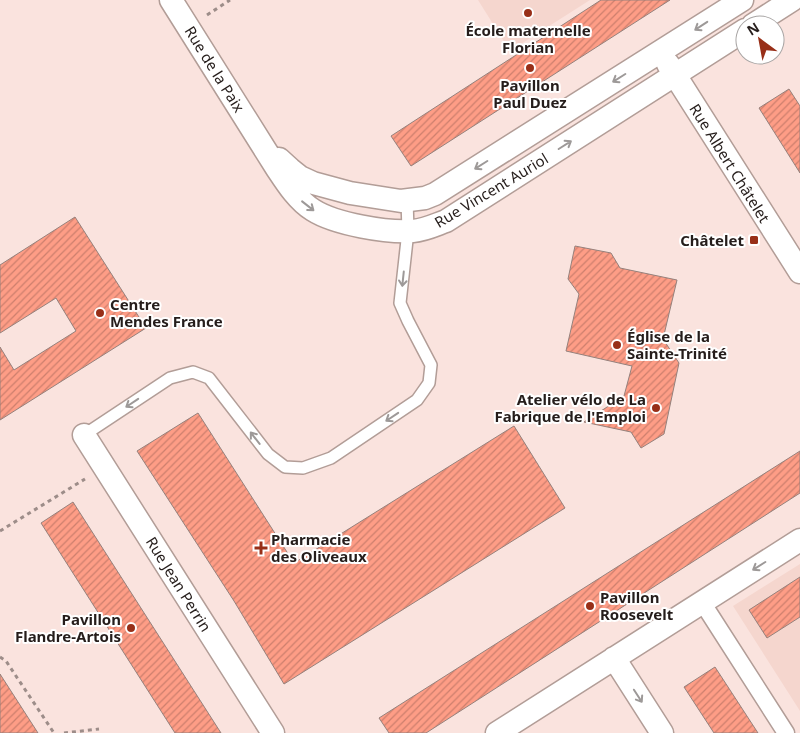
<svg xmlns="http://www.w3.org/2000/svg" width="800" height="733" font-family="'Noto Sans',sans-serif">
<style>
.built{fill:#f5d6ce}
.building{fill:url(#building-hatch);stroke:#95817c}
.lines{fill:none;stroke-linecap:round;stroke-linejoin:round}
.service-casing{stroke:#b29d97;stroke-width:14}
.pedestrian-casing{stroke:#b29d97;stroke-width:19}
.minor-casing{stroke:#b29d97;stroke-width:25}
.path{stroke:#9d8d89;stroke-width:3;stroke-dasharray:4 4;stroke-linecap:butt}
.service{stroke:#fff;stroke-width:11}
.pedestrian{stroke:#fff;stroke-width:16}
.minor{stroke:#fff;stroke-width:22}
.oneway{stroke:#9d9998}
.poi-dot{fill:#982f18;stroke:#fff;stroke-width:2}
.labels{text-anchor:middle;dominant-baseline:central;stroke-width:4;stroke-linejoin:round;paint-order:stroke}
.poi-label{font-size:15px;font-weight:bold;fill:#251d1b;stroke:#fff;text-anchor:start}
.street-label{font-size:15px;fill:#251d1b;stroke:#fff}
</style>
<defs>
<pattern id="building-hatch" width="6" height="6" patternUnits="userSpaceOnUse" patternTransform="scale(1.25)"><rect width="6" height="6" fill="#fe9d86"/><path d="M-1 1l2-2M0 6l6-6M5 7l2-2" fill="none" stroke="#cd7f6d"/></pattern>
</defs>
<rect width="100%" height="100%" fill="#fae3de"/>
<!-- built -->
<path class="built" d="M478,0h112l-80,51z
M800,564v147l-67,-105z"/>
<!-- building -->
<path class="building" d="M601,0h69l-259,166 -20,-30z
M789,89l11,17v67l-41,-65z
M75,217l71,111 -146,92v-73l14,23 62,-39 -20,-33 -56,35v-68z
M575,246l36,7 9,15 57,12 -14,59 16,24 -15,71 -23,14 -10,-16 -47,-10 40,-26 8,-30 -66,-15 13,-57 -11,-15z
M198,413l96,150 220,-137 51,82 -281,176 -50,-83 -97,-150z
M800,451v42l-374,240h-37l-10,-15z
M73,502l148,231h-46l-134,-210z
M800,577v40l-33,21 -18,-28z
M715,667l43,66h-44l-30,-46z
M0,674l38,59h-38z"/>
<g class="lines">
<defs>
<path id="service" d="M84,435l86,-57 23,-6 16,6 59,76 17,13 18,1 28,-10 86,-58 12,-17 2,-18 -23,-44 -8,-18 8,-72 -1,-31"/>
<path id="pedestrian" d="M702,602l84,131"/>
<path id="minor" d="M171,0l105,167c10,15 21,33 37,43 22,14 74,23 100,21 12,-1 22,-6 33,-10l299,-191
M753,25l39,-25
M668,64l132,208
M279,159l11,10 10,8 13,6 37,10 51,8 24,-3 10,-4 307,-194
M84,435l189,298
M614,658l48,75
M497,733l303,-193"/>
</defs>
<!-- service casing -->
<use href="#service" class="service-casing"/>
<!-- pedestrian casing -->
<use href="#pedestrian" class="pedestrian-casing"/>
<!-- minor casing -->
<use href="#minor" class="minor-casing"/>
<!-- path -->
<path class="path" d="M207,15l23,-15
M0,531l85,-52
M0,657l6,4 48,72
M64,733l35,-4"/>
<!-- service -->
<use href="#service" class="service"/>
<!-- pedestrian -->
<use href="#pedestrian" class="pedestrian"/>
<!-- minor -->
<use href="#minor" class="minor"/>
</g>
<!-- one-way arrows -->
<defs><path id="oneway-shaft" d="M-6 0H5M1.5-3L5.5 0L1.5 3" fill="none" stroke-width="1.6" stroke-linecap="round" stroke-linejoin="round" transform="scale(1.25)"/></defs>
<g class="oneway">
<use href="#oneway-shaft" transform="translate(701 26) rotate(147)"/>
<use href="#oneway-shaft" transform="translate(619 78) rotate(148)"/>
<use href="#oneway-shaft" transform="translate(565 145) rotate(-32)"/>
<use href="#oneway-shaft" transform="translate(481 165) rotate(148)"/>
<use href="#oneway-shaft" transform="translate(308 206) rotate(38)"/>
<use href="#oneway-shaft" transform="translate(403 279) rotate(96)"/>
<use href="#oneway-shaft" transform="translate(132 403) rotate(146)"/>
<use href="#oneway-shaft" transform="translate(392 417) rotate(146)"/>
<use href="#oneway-shaft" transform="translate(255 438) rotate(-128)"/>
<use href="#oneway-shaft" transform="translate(759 566) rotate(148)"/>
<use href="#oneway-shaft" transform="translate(638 696) rotate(57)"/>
</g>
<!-- markers -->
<g class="poi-dot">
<circle cx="528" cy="13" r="5"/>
<circle cx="530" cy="68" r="5"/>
<rect x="749" y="235" width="10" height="10" rx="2.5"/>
<circle cx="100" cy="313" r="5"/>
<circle cx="617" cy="345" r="5"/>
<circle cx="656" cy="408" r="5"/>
<path d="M258.5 540.5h5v5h5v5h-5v5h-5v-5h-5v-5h5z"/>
<circle cx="590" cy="606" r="5"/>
<circle cx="131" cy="628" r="5"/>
</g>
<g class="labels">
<!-- poi labels -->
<g class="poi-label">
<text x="528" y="30" text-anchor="middle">École maternelle<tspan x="528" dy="17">Florian</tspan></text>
<text x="530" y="85" text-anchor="middle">Pavillon<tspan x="530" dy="17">Paul Duez</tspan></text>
<text x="744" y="240" text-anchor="end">Châtelet</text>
<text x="110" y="304">Centre<tspan x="110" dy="17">Mendes France</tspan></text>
<text x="627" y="336">Église de la<tspan x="627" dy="17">Sainte-Trinité</tspan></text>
<text x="646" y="399" text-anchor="end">Atelier vélo de La<tspan x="646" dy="17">Fabrique de l'Emploi</tspan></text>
<text x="271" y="539">Pharmacie<tspan x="271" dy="17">des Oliveaux</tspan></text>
<text x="600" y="597">Pavillon<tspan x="600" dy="17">Roosevelt</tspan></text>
<text x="121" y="619" text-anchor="end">Pavillon<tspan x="121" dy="17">Flandre-Artois</tspan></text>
</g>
<!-- street labels -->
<g class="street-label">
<text transform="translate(215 69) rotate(58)">Rue de la Paix</text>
<text transform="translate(730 163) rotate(58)">Rue Albert Châtelet</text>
<text transform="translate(491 190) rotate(-31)">Rue Vincent Auriol</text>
<text transform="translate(179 584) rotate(58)">Rue Jean Perrin</text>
</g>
</g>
<!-- north arrow -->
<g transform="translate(760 40) rotate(328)"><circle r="24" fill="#ffffff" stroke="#a8a5a4"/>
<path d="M0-4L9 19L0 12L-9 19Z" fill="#982f18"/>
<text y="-8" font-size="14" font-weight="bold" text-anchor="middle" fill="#251d1b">N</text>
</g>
</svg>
